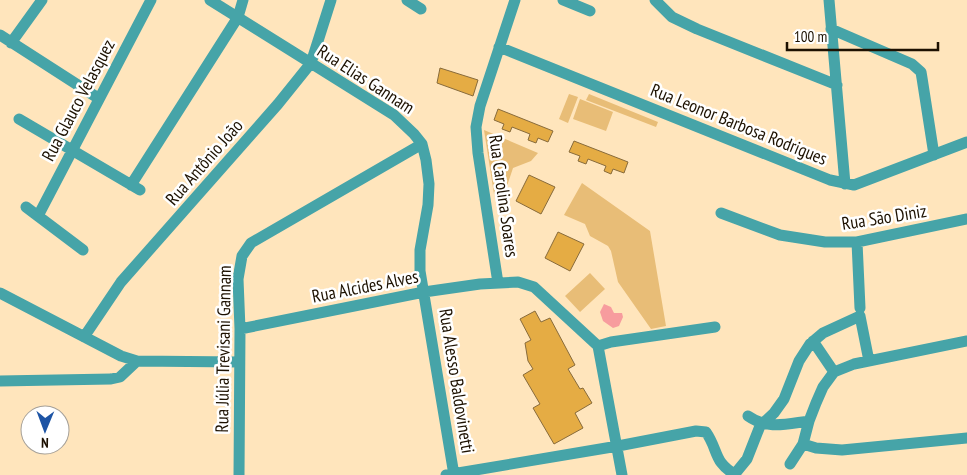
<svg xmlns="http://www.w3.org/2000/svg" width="967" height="475" font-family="'PT Sans Narrow',sans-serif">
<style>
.green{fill:#e8bd77}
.water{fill:#f79c9e}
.building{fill:#e5ac44;stroke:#886b3b}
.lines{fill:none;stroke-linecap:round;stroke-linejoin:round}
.minor{stroke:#46a4a8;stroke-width:11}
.labels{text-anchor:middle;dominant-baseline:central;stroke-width:5;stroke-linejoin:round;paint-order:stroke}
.street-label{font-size:18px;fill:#1d1101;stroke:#fff}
</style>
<rect width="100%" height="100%" fill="#ffe5bc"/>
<!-- green -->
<path class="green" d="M569,94l9,3 -10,26 -9,-4z
M589,94l69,28 -2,5 -70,-27z
M580,99l33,13 -7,19 -33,-12z
M484,130l54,23 -7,8 -18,7 -10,30 -9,-4z
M582,183l68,48 16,95 -15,3 -33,-47 -7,-31 -3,-5 -18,-10 -5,-12 -21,-9z
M590,273l15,16 -25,23 -15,-16z"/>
<!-- water -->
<path class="water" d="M604,304l7,3 3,6h8l1,4 -4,9 -6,2 -10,-7 -3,-9z"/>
<!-- building -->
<path class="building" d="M440,68l38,12 -5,16 -36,-13z
M498,109l55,22 -5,11 -10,-4 -2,5 -8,-3 2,-6 -18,-7 -2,5 -8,-3 2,-5 -10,-4z
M574,141l54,21 -4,11 -11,-4 -2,5 -7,-3 2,-5 -18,-7 -2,5 -8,-3 2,-5 -11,-4z
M529,175l26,12 -14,27 -25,-13z
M558,232l26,12 -14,27 -25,-13z
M535,311l6,11 9,-4 25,47 -7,4 12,20 3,-1 9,15 -17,10 8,15 -29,16 -21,-36 7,-4 -17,-29 10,-6 -5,-8 -3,-18 6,-3 -11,-21z"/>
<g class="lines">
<!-- minor -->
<path class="minor" d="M210,0l184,115 20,19 8,10 4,16 3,24 -1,21 -8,45v21l34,204
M407,0l14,9
M563,0l27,11
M655,0l17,17 25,12 140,56
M829,0l16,184
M831,29l81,35 9,8 1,6 12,77
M0,35l98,63
M11,43l31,-43
M499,47l331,133 24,5 113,-43
M19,119l121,71
M131,185l107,-168 5,-17
M26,207l57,43
M721,213l59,22 45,7h32l110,-23
M38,216l113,-216
M857,242l3,66
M498,283l-20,-130 -2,-26 4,-21 35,-106
M0,293l121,63 16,5 102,1
M240,329l184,-37 56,-8 38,-2 16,5 64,59 24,129
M84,337l37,-55 157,-178 33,-41 20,-63
M813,341l21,31
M598,346l13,-4 104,-15
M0,381l111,-2 9,-2 17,-16
M748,416c20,14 38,8 61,5
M803,444l13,4 26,2 125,-12
M790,464l13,-20 6,-23 7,-18 7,-16 11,-15 20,-8 113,-23
M239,475l1,-146 -2,-50 4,-23 9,-13 171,-99
M446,475l172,-29 78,-15 10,1c13,19 7,30 30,43
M734,475l13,-16 13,-33 14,-13 10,-14 15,-38 11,-17 13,-11 37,-17 9,45"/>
</g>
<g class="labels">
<!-- street labels -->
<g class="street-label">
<text transform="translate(366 79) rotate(33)">Rua Elias Gannam</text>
<text transform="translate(78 100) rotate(-62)">Rua Glauco Velasquez</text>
<text transform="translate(739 124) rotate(22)">Rua Leonor Barbosa Rodrigues</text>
<text transform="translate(204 162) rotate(-49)">Rua Antônio João</text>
<text transform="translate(504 196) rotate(82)">Rua Carolina Soares</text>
<text transform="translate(884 217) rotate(-9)">Rua São Diniz</text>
<text transform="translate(365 286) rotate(-11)">Rua Alcides Alves</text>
<text transform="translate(223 349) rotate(-89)">Rua Júlia Trevisani Gannam</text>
<text transform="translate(457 381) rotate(81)">Rua Alesso Baldovinetti</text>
</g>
</g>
<!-- north arrow -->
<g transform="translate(45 430) rotate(181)"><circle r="24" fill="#ffffff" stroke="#a5a099"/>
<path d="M0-4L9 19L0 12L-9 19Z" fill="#1d54a5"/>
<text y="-8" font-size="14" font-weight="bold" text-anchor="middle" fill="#1d1101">N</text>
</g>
<!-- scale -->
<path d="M787 42v8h151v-8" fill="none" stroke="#1d1101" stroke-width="2.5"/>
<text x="794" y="42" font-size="15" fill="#1d1101" stroke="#ffffff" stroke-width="4" paint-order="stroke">100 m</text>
</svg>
